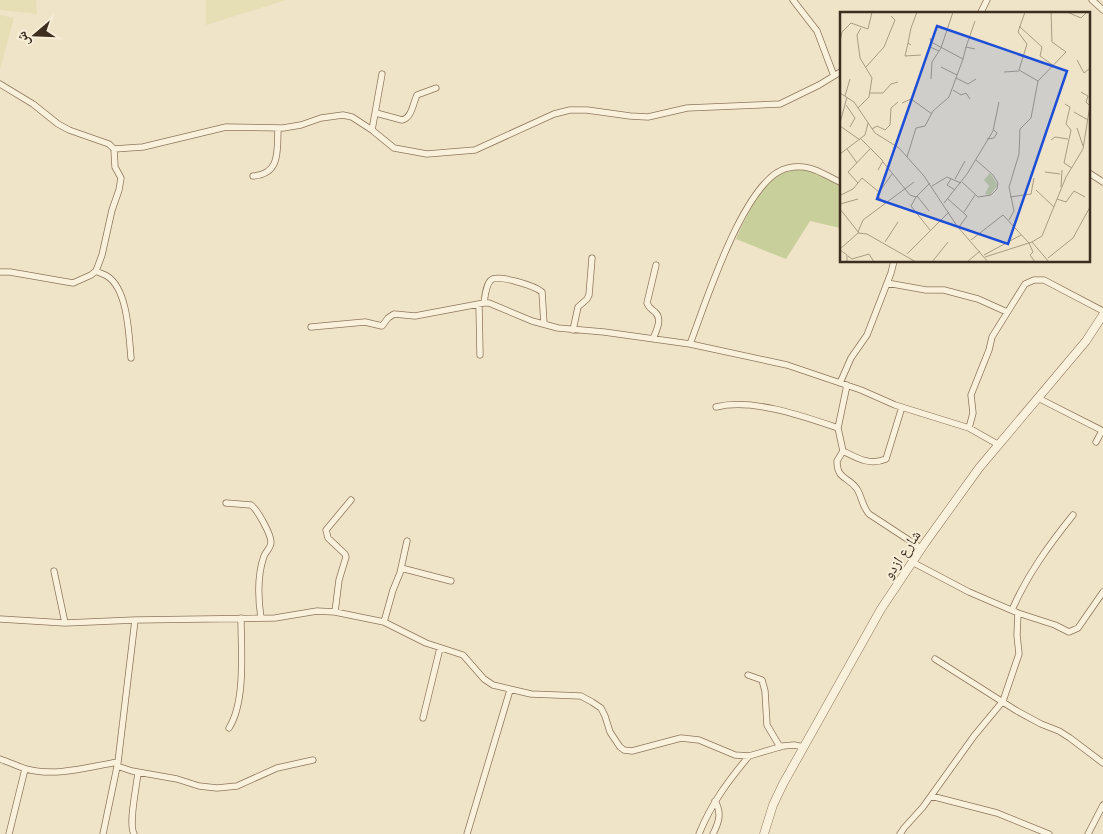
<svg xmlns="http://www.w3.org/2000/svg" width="1103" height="834" font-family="'Playfair Display','Noto Naskh Arabic',serif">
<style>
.farmland{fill:#e6deb5}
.green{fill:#c9cf9b}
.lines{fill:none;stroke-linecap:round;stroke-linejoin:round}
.minor-casing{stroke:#8d765c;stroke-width:7}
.tertiary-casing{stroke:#8d765c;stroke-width:9}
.minor{stroke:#faf1dc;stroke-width:5.5}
.tertiary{stroke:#faf1dc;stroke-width:8}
.labels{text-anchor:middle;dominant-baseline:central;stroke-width:4;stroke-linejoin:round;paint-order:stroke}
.street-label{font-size:15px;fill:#3d2e20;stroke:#f7eed8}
.inset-road{fill:none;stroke:#a89b85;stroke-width:1}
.view{fill:#1d4ed8;fill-opacity:0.15;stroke:#1d4ed8;stroke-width:2.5}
.inset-edge{fill:none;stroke:#3d2e20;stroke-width:2.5}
</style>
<rect width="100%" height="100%" fill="#f0e4c8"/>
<!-- farmland -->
<path class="farmland" d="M0,0h36l1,14 -37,-4z
M206,0h80l-80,25z
M0,15l14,3 -14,51z"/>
<!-- green -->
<path class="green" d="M807,169l35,17v39l-2,3 -30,-7 -24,38 -50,-20c6,-14 25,-53 37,-61 11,-7 21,-8 34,-9z"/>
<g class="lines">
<defs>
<path id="minor" d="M793,0l24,31 17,45
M1092,0l11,10
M980,14l7,-14
M0,84l33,20 25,20 11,6 40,14 5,5 1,18 6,11 -2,12 -7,20 -10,45 -6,16 -5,4 -18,8 -63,-11h-10
M376,113l26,7c10,-2 11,-17 15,-25l19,-7
M372,130l10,-56
M114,149l29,-2 83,-20 57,1 18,-3 20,-7 22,-3 9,2 20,13 22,18 33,6 48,-4 79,-36 16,-4h17l43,6 18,1 39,-9 93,-4 39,-19 23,-14
M1089,173l14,9
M253,176c28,-2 24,-26 25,-47
M96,271c3,2 8,3 11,5 21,13 22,60 24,82
M887,283l39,7h18l34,9 29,13
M484,303c1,-7 2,-19 7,-23 7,-6 44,6 51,12l2,32
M479,304l1,51
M311,327l54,-5 17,4 6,-8 6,-4 21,2 69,-13h5l43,18 26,7 46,4 86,12 97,21 74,25 34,15 74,23 30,17
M573,330l5,-23 9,-8 2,-4 3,-37
M653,339c3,-8 10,-20 2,-27 -4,-3 -6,-4 -8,-9l9,-38
M690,344c15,-39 55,-168 98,-176 23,-5 34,6 54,15
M840,383l11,-25 16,-23 24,-62 3,-12
M847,385l-9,43 5,23c14,7 27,15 43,8l16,-52
M1038,398l65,33
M716,407c36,-9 87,9 122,21
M969,428l4,-15 -2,-18 18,-45 3,-13 33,-53 9,-4h10l59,31
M1096,442l6,-11
M843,451l-6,10c0,19 11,15 20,28 5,8 5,17 12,25l52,34
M226,503l25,2c7,5 20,30 20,37 0,6 -5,9 -7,14 -7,20 -6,42 -3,62
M401,568l50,13
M54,571l11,52 70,-3
M1012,610c15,-35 37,-65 61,-95
M335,612l4,-32 7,-23 -1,-3 -17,-16 -2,-8 25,-30
M1018,613l37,12 14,7 9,-4 25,-36
M0,619l65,4
M384,622l9,-32 7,-17 7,-32
M935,659l82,52 24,13 18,7 11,7 33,25
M748,675l14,5 3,11 2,34 13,22
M423,718l17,-70
M229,728c17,-27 12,-78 12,-110
M0,759c9,3 17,7 26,10 30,8 62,-2 92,-7
M117,766l15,5 45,8 22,7 18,2 20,-2 40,-18 36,-8
M931,796l66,17 52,21
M9,834l16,-65
M103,834l15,-72 17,-142 140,-2 42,-7 18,1 49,10 42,21 37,12 21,24 9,6 38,9 50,2 11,6 9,6 4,8 5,16 10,15 4,3 8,1 49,-13 18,2 36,15 14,1 34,-10 11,-1 10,2
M134,834c-6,-11 3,-48 4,-62
M467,834l43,-144
M699,834c12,-30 29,-53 50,-78
M713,834c6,-12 9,-21 2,-33
M900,834l4,-6 19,-21 51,-71 29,-35 16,-47 -2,-19 1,-22 -49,-21 -57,-30
M1088,834l15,-29"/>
<path id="tertiary" d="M764,834l9,-29 10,-21 98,-175 44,-66 54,-75 107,-127 17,-26"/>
</defs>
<!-- minor casing -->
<use href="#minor" class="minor-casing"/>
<!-- tertiary casing -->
<use href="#tertiary" class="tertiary-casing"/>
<!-- minor -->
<use href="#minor" class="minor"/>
<!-- tertiary -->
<use href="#tertiary" class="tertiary"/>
</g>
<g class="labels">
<!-- street labels -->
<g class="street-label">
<text transform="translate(901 554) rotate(-56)">شارع ازدو</text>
</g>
</g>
<!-- overview -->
<g transform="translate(840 12)">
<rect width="250" height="250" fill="#f0e4c8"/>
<path d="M150,161l8,12 -8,10 -5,-1 4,-8 -5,-6z" fill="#c9cf9b"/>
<path class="inset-road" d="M185,0l-7,20 9,12 -8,26 19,11M227,0l14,6 6,-6M179,14l23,21 -2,9 14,10M0,29l2,-9 9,-9 17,6 4,-17M68,31l-3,13 16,-1M71,33l-3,-2 3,-15 6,-16M126,35l9,-26M101,36l12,-36M87,41l3,-6 9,4M123,47l3,-12 9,2M237,48l7,13 6,-5M26,55l18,-20 11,-27 -4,-4M101,55l16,8M164,60l15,-1M116,66l12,6 8,-5M91,67l1,-17 9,-14M113,78l8,5 5,-2 4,6M241,80l7,4 -2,6 4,4M0,81l14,9 21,31 24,15 25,28 33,50 31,36M29,81h14l8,-9 7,-2M5,84l5,-17M62,91l9,-4 21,15M225,92l5,3 -4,17 5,6 -7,33 8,5M6,93l9,13 -5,9M18,96l11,-11 3,-19 -12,-20 -3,-23 4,-7M234,100l14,8M0,111l7,-26M0,114l20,14M237,116l6,18M32,117l5,-3 8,4 5,-5 1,-17 7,-6M21,127l22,22 -5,9M147,127l7,-1 3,-5 -3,-3M211,128l4,-3 13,2M7,137l10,14M0,142l25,-19 3,-12M67,145l9,-29 9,-2 8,-15 16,-14 14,-38 -32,-17 -1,-4M43,150l27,33 6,2 14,-14M205,160l15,2M111,167l-4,6 8,5M115,167l10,-18M122,170l16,15 13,-2 6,-6 1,-6 -5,-8 -17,-15M18,171l-10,-11 23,-24M92,174l15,-9 14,6M221,175l1,-17M196,178l18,17M1,183l12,-6 9,-11 17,14M77,184l12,15M76,185l-5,9 19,24M170,185l21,-3 3,-16M108,187l19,17 -8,11M217,187l9,3 8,-11 11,6M104,191l23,-29 26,-43 6,-29M0,192l18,-5M45,192l-8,-9 15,-21M0,197l19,24M124,200l11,-17M169,208l5,-9 -5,-24 10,-33 1,-25 11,-11 7,-37 28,-29 -14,-10 -1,-30M18,220l5,-12 51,-38M131,228l32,-25 26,28 4,9 -3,3 5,7M45,230l13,-20M192,230l17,20M0,237l18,-16 9,1 49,28M0,238l7,5v7M67,242l42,-42M144,243l37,-20M8,244l4,3 17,-5 5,8M145,245l47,-15 10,-6 24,-59 17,-28 7,-44M208,246l25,-20 17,-31M92,250l16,-20M127,250l13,-11"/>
<path class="view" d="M97,14l130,45 -59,173 -131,-45z"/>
<rect width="250" height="250" class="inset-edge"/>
</g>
<!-- north arrow -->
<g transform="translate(35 35) rotate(251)" stroke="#f7eed8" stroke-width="4" paint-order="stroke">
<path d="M0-4L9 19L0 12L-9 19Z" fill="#3d2e20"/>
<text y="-8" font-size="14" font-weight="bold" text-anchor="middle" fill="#3d2e20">ش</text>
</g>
</svg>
